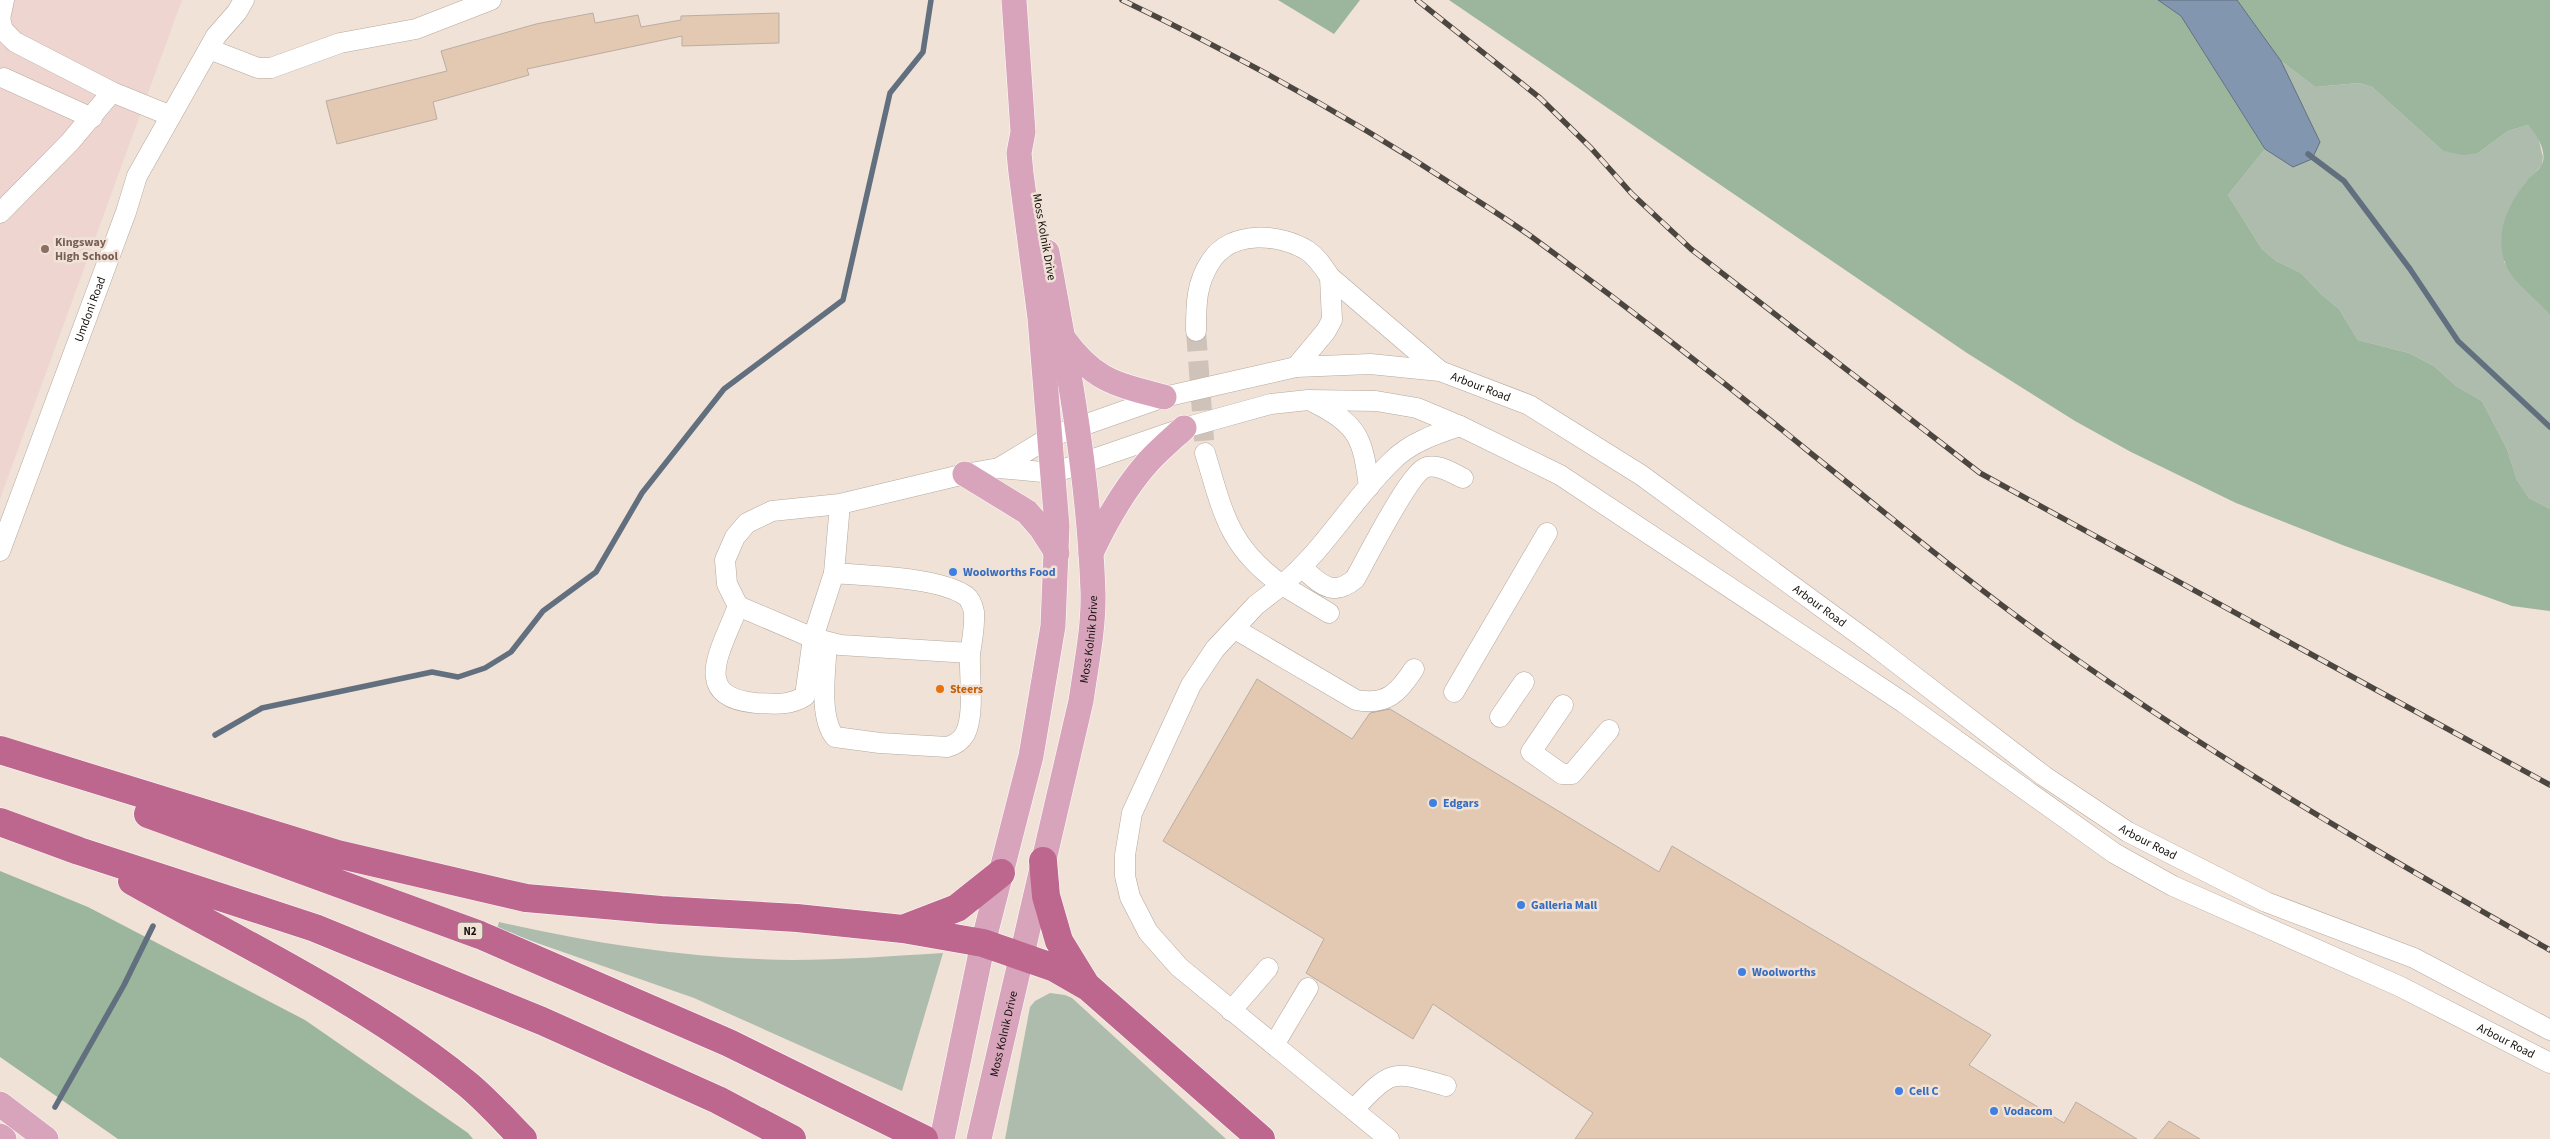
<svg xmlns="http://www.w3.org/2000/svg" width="2550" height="1139" font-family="'Source Sans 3',sans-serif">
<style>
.education{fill:#efd5d0}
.green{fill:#adbcad}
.forest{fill:#9cb59d}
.water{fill:#8297af;stroke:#616f7e}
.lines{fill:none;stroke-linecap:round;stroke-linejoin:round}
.stream{stroke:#616f7e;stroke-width:5.5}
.building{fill:#e4c9b2;stroke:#baada2}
.minor-tunnel{stroke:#cfc3b9;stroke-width:20;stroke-dasharray:20 10;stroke-linecap:butt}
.minor-casing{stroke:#b5a89d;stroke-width:21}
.major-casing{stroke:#fff;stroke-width:26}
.highway-casing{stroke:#fff;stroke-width:29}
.minor{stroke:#fff;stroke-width:20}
.major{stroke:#d8a4bb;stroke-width:25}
.highway{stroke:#be678e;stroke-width:28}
.rail-casing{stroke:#4c4640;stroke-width:5.5}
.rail{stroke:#f0e2d7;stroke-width:4;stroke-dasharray:11;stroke-linecap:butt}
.education-dot{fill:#8d6e63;stroke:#f0e2d7;stroke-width:2}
.shop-dot{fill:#3f7fe0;stroke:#f0e2d7;stroke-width:2}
.food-dot{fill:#e8710a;stroke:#f0e2d7;stroke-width:2}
.labels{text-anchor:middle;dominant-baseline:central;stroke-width:5;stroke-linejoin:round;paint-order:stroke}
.shield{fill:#f0e2d7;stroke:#57504a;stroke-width:1}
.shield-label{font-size:11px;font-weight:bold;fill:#15110d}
.street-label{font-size:12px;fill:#15110d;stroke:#f0e2d7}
.education-label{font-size:12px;font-weight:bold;fill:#785e54;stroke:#f0e2d7;text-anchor:start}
.shop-label{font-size:12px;font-weight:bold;fill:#366cbe;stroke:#f0e2d7;text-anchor:start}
.food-label{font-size:12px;font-weight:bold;fill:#c56008;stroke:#f0e2d7;text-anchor:start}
</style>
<rect width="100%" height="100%" fill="#f0e2d7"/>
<!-- education -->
<path class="education" d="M0,0h182l-182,499z"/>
<!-- green -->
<path class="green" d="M2281,61l34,26 44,-4 13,4 71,64 35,2 30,-22 20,-6 9,8 6,24 -1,8 -17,18 -21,79c13,21 32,34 46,54v193l-21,-11 -12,-18 -10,-31 -25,-48 -26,-15 -22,-20 -25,-13 -51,-13 -19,-31 -18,-15 -20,-21 -25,-12 -14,-12 -34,-54 37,-46 28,17 27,-24z
M499,922c97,22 194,37 293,38 50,0 101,-4 151,-7l-41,138 -208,-93 -197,-69z
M1050,993l15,2 7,3 154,141h-221l25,-132 5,-6z"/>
<!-- forest -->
<path class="forest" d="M1278,0h82l-26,34z
M1449,0h709l23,16 84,133 -37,46 34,54 14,12 25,12 20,21 18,15 19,31 51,13 25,13 22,20 26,15 25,48 10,31 12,18 21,11v102l-38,-5 -167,-60 -109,-43 -105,-51 -56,-31 -108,-68z
M2237,0h313v316c-13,-19 -40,-34 -46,-56 -8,-30 3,-53 22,-78 4,-6 11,-10 15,-16 8,-12 -5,-33 -13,-41l-20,6 -30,22 -14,2 -21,-4 -71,-64 -13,-4 -44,4 -34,-26z
M0,871l88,36 217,113 163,113 5,6h-355l-118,-82z"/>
<!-- water -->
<path class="water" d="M2158,0h79l44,61 39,81 -8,17 -19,8 -28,-18 -84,-133z"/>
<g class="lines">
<!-- stream -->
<path class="stream" d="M2308,154l36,27 66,88 48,72 92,86
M215,735l47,-27 170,-36 26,5 27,-9 26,-16 32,-41 53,-39 46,-79 82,-104 119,-89 47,-207 33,-41 8,-52
M55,1107l69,-122 29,-59"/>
</g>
<!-- building -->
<path class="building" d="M593,13l2,10 43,-8 3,12 40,-7v-4l98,-3v30l-97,3v-10l-155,33 2,6 -96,27 4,17 -100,25 -11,-43 121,-30 -6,-20 95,-27z
M1257,679l95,60 18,-26 20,-4 269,163 13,-26 319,189 -22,30 95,58 12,-21 61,37h-562l18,-26 -160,-109 -20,35 -107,-66 18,-34 -161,-98z
M2169,1121l31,18h-46z"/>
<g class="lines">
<!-- minor-tunnel -->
<path class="minor-tunnel" d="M1196,331l9,122"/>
<defs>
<g id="minor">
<path d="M0,19l3,11 12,12 97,50 59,24"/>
<path d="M0,19l4,-19"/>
<path d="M209,49l49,19h13l69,-25 76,-14 75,-29"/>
<path d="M4,78l88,40"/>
<path d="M0,213l70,-71 42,-50"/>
<path d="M1196,331c0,-26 0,-48 15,-70 20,-31 69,-28 97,-10 10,7 15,16 22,26l110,94"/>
<path d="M1296,367l30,-36 6,-11 -2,-43"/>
<path d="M1315,403c45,22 48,38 54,84"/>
<path d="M1205,453c18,59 23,94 77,132 44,-37 70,-85 110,-124 19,-19 44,-27 68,-35"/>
<path id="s1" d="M999,468l51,-31 114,-40 132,-30 74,-3 70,7 89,34 112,70 235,172 168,129 84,56 138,70 148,56 136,72"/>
<path id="s2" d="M840,504l-6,69 -21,65 -75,-32 -11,-22 -2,-24 10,-23 12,-14 25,-12 68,-7 125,-30 34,-6 54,5 131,-45 87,-24 37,-4 68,1 41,7 43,18 100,49 344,228 210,150 59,33 226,100 151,77"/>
<path id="s3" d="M0,551l126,-339 11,-36 79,-140 21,-24 7,-12"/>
<path d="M1302,568c19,16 30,30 53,11 11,-19 55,-108 72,-112 12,-3 25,6 36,11"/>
<path d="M738,606c-15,41 -50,91 18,97 18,1 33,3 49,-7l8,-58 27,7 130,8"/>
<path d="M1329,613l-47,-28 -26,20 -41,44 -24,36 -59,128 -7,42v21l5,21 18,35 31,35 210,172"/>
<path d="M1235,629l121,71c31,6 43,-8 58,-31"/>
<path d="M827,642c-1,26 -9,75 8,95l45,6 67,4c8,-2 14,-6 18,-13 10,-19 4,-58 5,-80 2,-14 5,-27 4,-42 -1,-5 -4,-13 -8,-16 -26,-19 -99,-20 -132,-23"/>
<path d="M1454,692l93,-159"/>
<path d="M1563,705l-32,47 31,22h10l37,-44"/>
<path d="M1500,717l24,-35"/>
<path d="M1231,1011l37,-43"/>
<path d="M1274,1045l34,-57"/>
<path d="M1354,1109c39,-41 38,-38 92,-23"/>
</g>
<g id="major">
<path d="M1063,338c31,43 52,46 101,59"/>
<path d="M965,474l62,38 14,16 16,25"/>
<path d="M1091,553c15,-32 33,-64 57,-91 11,-12 24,-23 36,-34"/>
<path d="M0,1104l46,35"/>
<path d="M0,1136l4,3"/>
<path d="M942,1139l41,-196 48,-187 22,-130 4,-100 -17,-208 -19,-145 -2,-20 4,-21 -9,-132"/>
<path id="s4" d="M979,1139l102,-438c5,-36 13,-73 12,-109 -4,-114 -25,-228 -46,-340"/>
</g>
<path id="highway" d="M0,750l337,104 189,44 135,12 136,8 106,11 80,14 72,25 33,19 173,152
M148,814l332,121 249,108 195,96
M0,822l79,29 236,77 227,93 176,79 74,39
M1043,861l3,35 13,45 27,44
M132,881c113,64 233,120 334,202 21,17 39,38 57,56
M905,928l52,-20 44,-35"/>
</defs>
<!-- minor casing -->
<use href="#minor" class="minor-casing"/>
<!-- major casing -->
<use href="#major" class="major-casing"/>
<!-- highway casing -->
<use href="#highway" class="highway-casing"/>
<!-- minor -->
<use href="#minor" class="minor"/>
<!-- major -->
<use href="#major" class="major"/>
<!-- highway -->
<use href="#highway" class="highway"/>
<defs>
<path id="rail" d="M1122,0c117,56 231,119 339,190 26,17 54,34 79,53 93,68 184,139 273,212 70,56 138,113 210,166 167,123 347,227 527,329
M1417,0l123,98 51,50 41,46 59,55 289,224 570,312"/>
</defs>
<!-- rail casing -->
<use href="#rail" class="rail-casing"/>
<!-- rail -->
<use href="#rail" class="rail"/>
</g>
<!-- markers -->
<circle class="education-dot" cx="45" cy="249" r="5"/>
<g class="shop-dot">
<circle cx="953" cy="572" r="5"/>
<circle cx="1433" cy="803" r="5"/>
<circle cx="1521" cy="905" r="5"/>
<circle cx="1742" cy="972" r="5"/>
<circle cx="1899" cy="1091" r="5"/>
<circle cx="1994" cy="1111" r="5"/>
</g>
<circle class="food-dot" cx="940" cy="689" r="5"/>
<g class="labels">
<!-- shield labels -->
<rect class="shield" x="457.5" y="922.5" width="25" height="17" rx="4"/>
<g class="shield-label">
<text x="470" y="931">N2</text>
</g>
<!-- street labels -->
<g class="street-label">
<text transform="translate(1044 237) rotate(80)">Moss Kolnik Drive</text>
<text stroke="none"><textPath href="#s3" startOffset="258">Umdoni Road</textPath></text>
<text stroke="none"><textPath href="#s1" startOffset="504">Arbour Road</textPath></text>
<text stroke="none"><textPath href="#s1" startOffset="909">Arbour Road</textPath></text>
<text stroke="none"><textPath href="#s4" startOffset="512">Moss Kolnik Drive</textPath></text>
<text stroke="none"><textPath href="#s1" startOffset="1314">Arbour Road</textPath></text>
<text stroke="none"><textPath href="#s4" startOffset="108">Moss Kolnik Drive</textPath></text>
<text stroke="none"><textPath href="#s2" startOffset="2264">Arbour Road</textPath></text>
</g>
<!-- education labels -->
<g class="education-label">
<text x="55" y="242">Kingsway<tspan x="55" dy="14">High School</tspan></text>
</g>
<!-- shop labels -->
<g class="shop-label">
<text x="963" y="572">Woolworths Food</text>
<text x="1443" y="803">Edgars</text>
<text x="1531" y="905">Galleria Mall</text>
<text x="1752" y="972">Woolworths</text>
<text x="1909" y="1091">Cell C</text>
<text x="2004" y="1111">Vodacom</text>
</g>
<!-- food labels -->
<g class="food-label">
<text x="950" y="689">Steers</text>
</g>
</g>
</svg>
